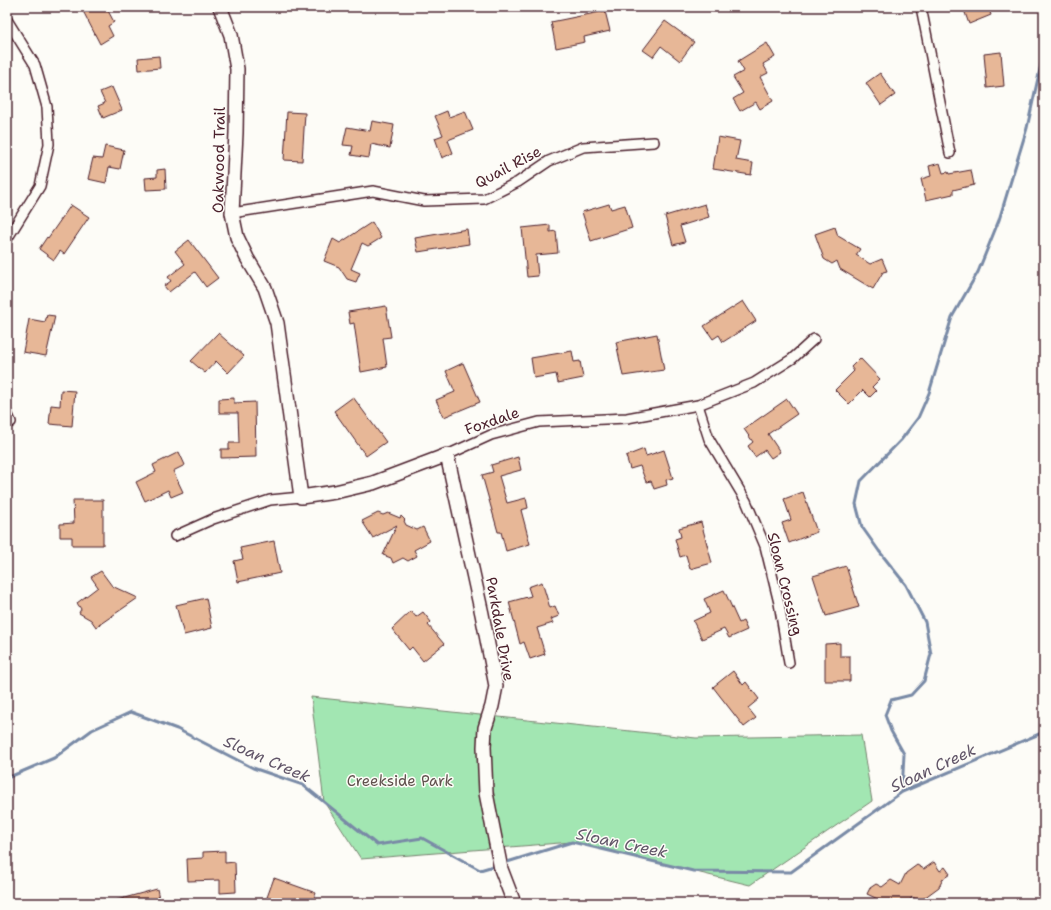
<svg xmlns="http://www.w3.org/2000/svg" width="1051" height="910" font-family="'Shantell Sans',sans-serif">
<style>
.green{fill:#a2e6b2;stroke:#76826e}
.lines{fill:none;stroke-linecap:round;stroke-linejoin:round}
.stream{stroke:#798aa6;stroke-width:3}
.building{fill:#e7b797;stroke:#4a1f2b}
.street-casing{stroke:#4a1f2b;stroke-width:12}
.secondary-casing{stroke:#4a1f2b;stroke-width:16}
.street{stroke:#fdfcf7;stroke-width:9}
.secondary{stroke:#fdfcf7;stroke-width:13}
.labels{text-anchor:middle;dominant-baseline:central;stroke-width:3;stroke-linejoin:round;paint-order:stroke}
.street-label{font-size:15px;fill:#4a1f2b;stroke:#fdfcf7}
.park-label{font-size:15px;fill:#60514d;stroke:#fdfcf7}
.water-label{font-size:16px;font-style:italic;fill:#615568;stroke:#fdfcf7}
</style>
<rect width="100%" height="100%" fill="#fdfcf7"/>
<filter id="ink" filterUnits="userSpaceOnUse"><feTurbulence type="fractalNoise" baseFrequency=".025" numOctaves="2"/><feDisplacementMap in="SourceGraphic" scale="8" xChannelSelector="R" yChannelSelector="G"/><feConvolveMatrix kernelMatrix="1 2 1 2 8 2 1 2 1" color-interpolation-filters="sRGB"/></filter>
<g filter="url(#ink)">
<!-- green -->
<path class="green" d="M311,697l385,41 165,-3 11,66 -122,84 -178,-43 -211,17 -37,-57z"/>
<g class="lines">
<!-- stream -->
<path class="stream" d="M7,778l47,-20 38,-28 39,-18 46,17 76,39 50,17 74,60 45,-7 58,32 17,-5
M902,792l2,-38 -13,-23 -6,-16 6,-15 20,-5 13,-14 7,-27 -6,-32 -19,-37 -27,-34 -17,-24 -6,-23 5,-23 40,-41 17,-22 11,-25 23,-76 26,-45 21,-52 28,-92 17,-77
M504,863l68,-21 121,29 98,1 111,-80 142,-60"/>
</g>
<!-- building -->
<path class="building" d="M90,7h16l8,15 -6,4 5,10 -13,8 -17,-33z
M963,7h25l3,8 -22,9z
M605,11l5,20 -26,6 1,5 -29,6 -5,-26z
M665,21l29,21 -14,19 -19,-15 -8,11 -10,-7z
M767,43l8,14 -12,7 5,9 -8,4 13,24 -13,8 -4,-7 -16,9 -7,-12 10,-6 -10,-16 11,-6 -6,-10z
M1001,52l3,34 -17,2 -3,-34z
M159,56l1,12 -21,2 -1,-12z
M880,73l15,22 -14,10 -15,-22z
M112,87l10,23 -19,8 -5,-12 7,-3 -5,-11z
M447,111l2,6 16,-6 8,19 -25,10 5,13 -11,5 -7,-20 8,-3 -8,-19z
M287,112l18,1 -3,48 -18,-1z
M372,121l22,4 -4,23 -19,-4 -2,14 -18,-3 2,-9 -10,-1 4,-18 23,4z
M718,137l22,4 -4,19 17,3 -2,12 -38,-6z
M105,146l19,4 -4,19 -11,-2 -3,16 -18,-4 5,-21 9,1z
M940,163l3,10 5,-1 1,2 22,-4 3,15 -21,5v4l-27,6 -5,-21 10,-3 -2,-10z
M165,169l1,20 -20,1 -1,-12 12,-1v-7z
M609,204l2,5 14,-4 7,23 -41,13 -9,-29z
M705,204l4,13 -29,9 5,16 -12,3 -8,-29z
M71,205l18,12 -25,37 -4,-3 -6,9 -15,-11 8,-12 1,1z
M372,222l9,16 -13,8 -6,-3 -11,26 9,4 -4,9 -9,-3 -8,-12 -15,-6 9,-22 7,4z
M550,225v7l6,-1 2,22 -22,2 2,21 -11,1 -5,-49z
M835,227l3,9 22,13 -4,6 14,9 12,-5 5,12 -4,1 -10,17 -33,-20 -3,-8 -5,3 -8,-5 -9,-25z
M467,229l2,15 -51,8 -3,-14z
M189,240l29,38 -12,9 -11,-15 -26,20 -5,-6 7,-5 -3,-4 17,-13 -10,-13z
M743,301l13,20 -33,21 -4,-7 -6,4 -9,-13z
M386,306l5,31 -8,1 4,29 -26,5 -7,-49 -4,1 -2,-12z
M47,315l8,1 -9,40 -23,-4 6,-33 16,3z
M218,333l26,23 -16,17 -12,-12 -11,12 -14,-12z
M657,334l7,36 -41,6 -7,-34z
M572,351l2,11 6,-1 3,17 -25,5 -2,-9 -22,4 -3,-20z
M860,358l20,21 -8,8 4,4 -6,6 -7,-7 -14,14 -14,-14 19,-19 -3,-4z
M463,363l17,39 -36,15 -8,-17 19,-8 -9,-21z
M61,390l14,1 -3,35 -23,-2 2,-19 9,1z
M353,397l33,45 -20,14 -32,-45z
M234,398v5l21,-1 1,55 -35,1v-9h8v-6h10l-1,-30h-19v-14z
M787,399l10,15 -29,20 12,18 -9,6 -6,-8 -10,7 -7,-11 5,-4 -9,-13z
M644,449l2,7 18,-6 9,28 -7,2 1,5 -13,4 -3,-8 -5,1 -6,-16 -10,3 -4,-13z
M179,452l6,13 -12,6 10,21 -12,5 -3,-7 -23,11 -9,-19 20,-10 -3,-7z
M518,457l3,13 -22,6 8,27 19,-5 2,10 -7,2 9,34 -24,7 -5,-19h-3l-16,-57 11,-3 -2,-7z
M803,492l14,40 -28,11 -7,-20 9,-3 -7,-21z
M73,500h30v45h-31v-8h-12v-13l14,-1z
M378,513l5,2 5,-2 12,5 1,-2 4,4 -1,1 2,4 11,5 6,-3 7,14 -16,9 3,6 -9,5 -5,-3 -10,5 -2,-5 -8,-3 14,-30 -24,13 -11,-17z
M701,522l11,41 -22,6 -4,-14 -6,2 -5,-18 6,-2 -2,-9z
M274,541l6,32 -42,9 -4,-21 9,-2 -3,-11z
M846,566l13,41 -33,9 -13,-40z
M101,571l11,15 26,12 -42,29 -5,-7 -12,-7 2,-4 -4,-6 21,-16 -7,-10z
M542,582l8,26 5,-2 4,10 -8,3 2,4 -16,5 8,26 -15,5 -6,-17 -4,2 -11,-42 22,-6 -3,-9z
M724,590l15,33 4,-2 4,9 -18,8 -5,-9 -22,10 -9,-18 17,-8 -6,-14z
M206,598l6,30 -28,7 -8,-30z
M411,611l5,6 7,-5 8,10 -3,3 16,19 -21,17 -11,-14 -3,3 -17,-21z
M840,643v13h10v25h-25v-37z
M733,671l10,14 3,-3 13,17 -11,9 8,10 -12,9 -31,-40z
M225,851v12l10,-1 1,30 -16,1v-13l-32,1 -1,-22 16,-1v-6z
M934,862l6,9 5,-4 5,7 -7,5 -4,8 -19,14 -8,-4 -4,6h-22l-19,-9 3,-6 6,-4 6,3 9,-7 9,5 6,-12 11,-8 7,4z
M274,878l42,15 -4,10h-47z
M157,889l3,14h-43v-3z"/>
<g class="lines">
<defs>
<path id="street" d="M921,7l29,146
M7,20l28,45 12,42 2,37 -9,42 -33,53
M232,213l141,-22 51,10 60,-2 34,-17 31,-21 34,-14 71,-5
M698,405l11,34 37,62 19,45 14,57 10,60
M7,413l4,9
M447,455l44,-20 48,-13 88,-4 71,-13 56,-22 38,-24 22,-20
M175,536l38,-17 57,-19 31,-3"/>
<path id="secondary" d="M220,7l11,28 6,34 -1,64 -4,80 5,24 10,21 18,30 12,35 24,174 34,-5 38,-9 74,-28 35,159 14,72 -4,20 -7,22 -1,19 2,46 15,76 13,34"/>
</defs>
<!-- street casing -->
<use href="#street" class="street-casing"/>
<!-- secondary casing -->
<use href="#secondary" class="secondary-casing"/>
<!-- street -->
<use href="#street" class="street"/>
<!-- secondary -->
<use href="#secondary" class="secondary"/>
</g>
</g>
<g class="labels">
<!-- street labels -->
<g class="street-label">
<text transform="translate(219 160) rotate(-89)">Oakwood Trail</text>
<text transform="translate(508 167) rotate(-28)">Quail Rise</text>
<text transform="translate(492 421) rotate(-19)">Foxdale</text>
<text transform="translate(785 584) rotate(76)">Sloan Crossing</text>
<text transform="translate(500 629) rotate(80)">Parkdale Drive</text>
</g>
<!-- park labels -->
<g class="park-label">
<text x="400" y="781">Creekside Park</text>
</g>
<!-- water labels -->
<g class="water-label">
<text transform="translate(267 759) rotate(24)">Sloan Creek</text>
<text transform="translate(933 768) rotate(-25)">Sloan Creek</text>
<text transform="translate(622 843) rotate(12)">Sloan Creek</text>
</g>
</g>
<!-- margin -->
<rect width="1051" height="910" fill="none" stroke="#fdfcf7" stroke-width="24"/>
<rect x="12" y="12" width="1027" height="886" fill="none" stroke="#4a1f2b" stroke-width="1.5" filter="url(#ink)"/>
</svg>
